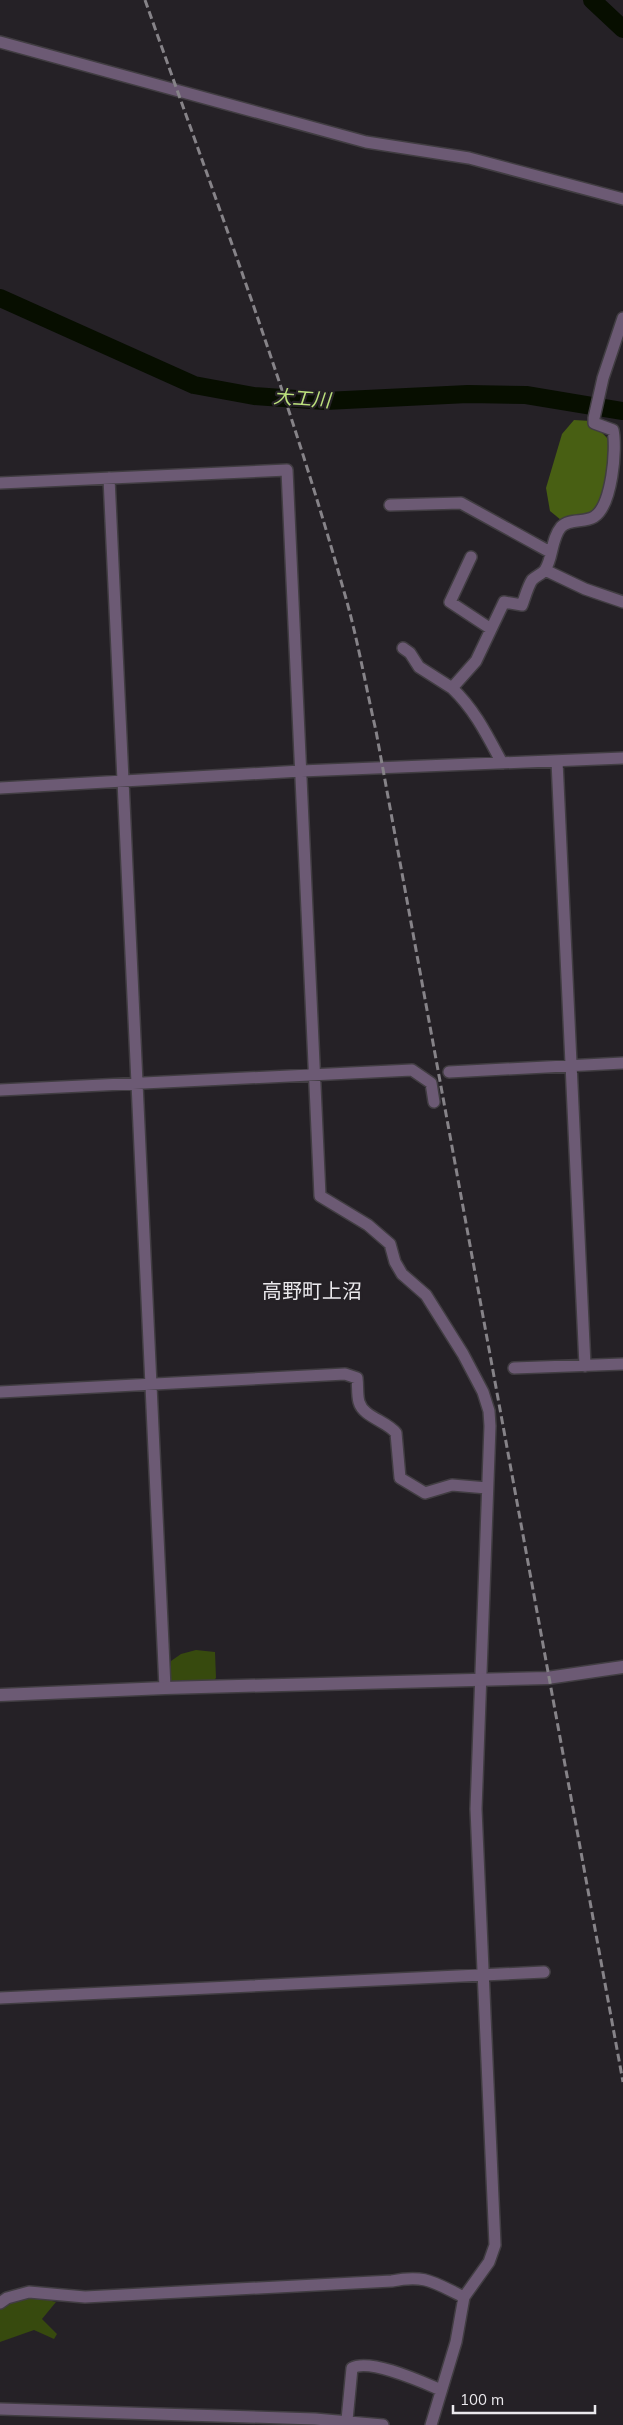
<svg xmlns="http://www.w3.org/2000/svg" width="623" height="2425" font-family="Mulish,'Noto Sans JP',sans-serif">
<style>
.green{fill:#374a0e}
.forest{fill:#485f13}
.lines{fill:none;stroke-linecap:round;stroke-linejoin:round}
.river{stroke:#070e00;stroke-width:18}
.minor-casing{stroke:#413d42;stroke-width:14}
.tertiary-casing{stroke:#413d42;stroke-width:15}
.minor{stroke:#6c5a74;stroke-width:11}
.tertiary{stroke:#6c5a74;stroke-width:12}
.rail{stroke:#868388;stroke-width:3;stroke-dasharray:8 4;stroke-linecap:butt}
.labels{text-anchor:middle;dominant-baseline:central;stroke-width:4.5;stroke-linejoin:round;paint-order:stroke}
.water-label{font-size:19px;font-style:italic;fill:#bce17d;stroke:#252126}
.quarter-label{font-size:20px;fill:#ebe9ed;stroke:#252126}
</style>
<rect width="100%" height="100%" fill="#252126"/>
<!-- green -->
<path class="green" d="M196,1650l19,2 1,26 -3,3 -43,1 1,-21 10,-7z
M15,2297h21l20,5 -14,17 15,15 -3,5 -20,-9 -34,12v-35z"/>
<!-- forest -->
<path class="forest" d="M574,420l17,1 17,18 8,27 -14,41 -19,14 -22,-1 -11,-9 -4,-23 16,-54z"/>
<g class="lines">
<!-- river -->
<path class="river" d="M592,0l31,29
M0,298l194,87 60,11 71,5 143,-7 58,1 97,16"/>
<defs>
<path id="minor" d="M0,42l366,100 103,16 154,41
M109,478l56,1210
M0,483l287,-13 33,726 48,29 22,19 5,18 7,12 24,21 37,59 20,38 6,19 1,15 -14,383 19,436 -6,17 -25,35 -8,45 -25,83
M390,505l71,-2 89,49
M471,557l-21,45 41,27
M545,570l40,19 38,13
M403,648l7,5 9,14 33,21
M557,761l28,605
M502,763c-15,-28 -27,-53 -50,-75l24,-27 28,-59 18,3c3,-8 6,-19 10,-25 4,-4 10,-6 13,-10 8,-12 6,-31 16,-43 8,-9 23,-4 33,-10 18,-11 23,-68 19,-87l-19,-7v-5l9,-40 20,-60
M0,788l301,-17 322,-13
M449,1072l174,-9
M0,1090l412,-20 19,13 3,19
M514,1368l109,-4
M0,1392l345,-18 12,4c1,8 0,17 2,24 4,15 28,19 37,31l4,45 25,15 27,-8 35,3
M0,1998l544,-26
M0,2303l7,-5 22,-6 56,5 307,-16c34,-7 42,2 72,16
M0,2409l315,10 68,6
M347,2420l5,-52c18,-10 70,14 89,22"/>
<path id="tertiary" d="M0,1695l165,-7 382,-10 76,-11"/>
</defs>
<!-- minor casing -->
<use href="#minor" class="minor-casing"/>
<!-- tertiary casing -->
<use href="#tertiary" class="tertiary-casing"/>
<!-- minor -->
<use href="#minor" class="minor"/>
<!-- tertiary -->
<use href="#tertiary" class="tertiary"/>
<!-- rail -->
<path class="rail" d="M145,0c69,195 142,389 198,588 14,47 22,95 33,143l247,1351"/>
</g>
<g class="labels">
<!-- water labels -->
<g class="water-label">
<text transform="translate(302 398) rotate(4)">大工川</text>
</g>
<!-- quarter labels -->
<g class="quarter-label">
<text x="312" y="1290">高野町上沼</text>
</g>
</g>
<!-- scale -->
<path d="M453 2405v8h142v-8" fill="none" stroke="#ebe9ed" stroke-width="2.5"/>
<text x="460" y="2405" font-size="15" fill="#ebe9ed" stroke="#252126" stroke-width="4" paint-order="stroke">100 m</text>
</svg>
